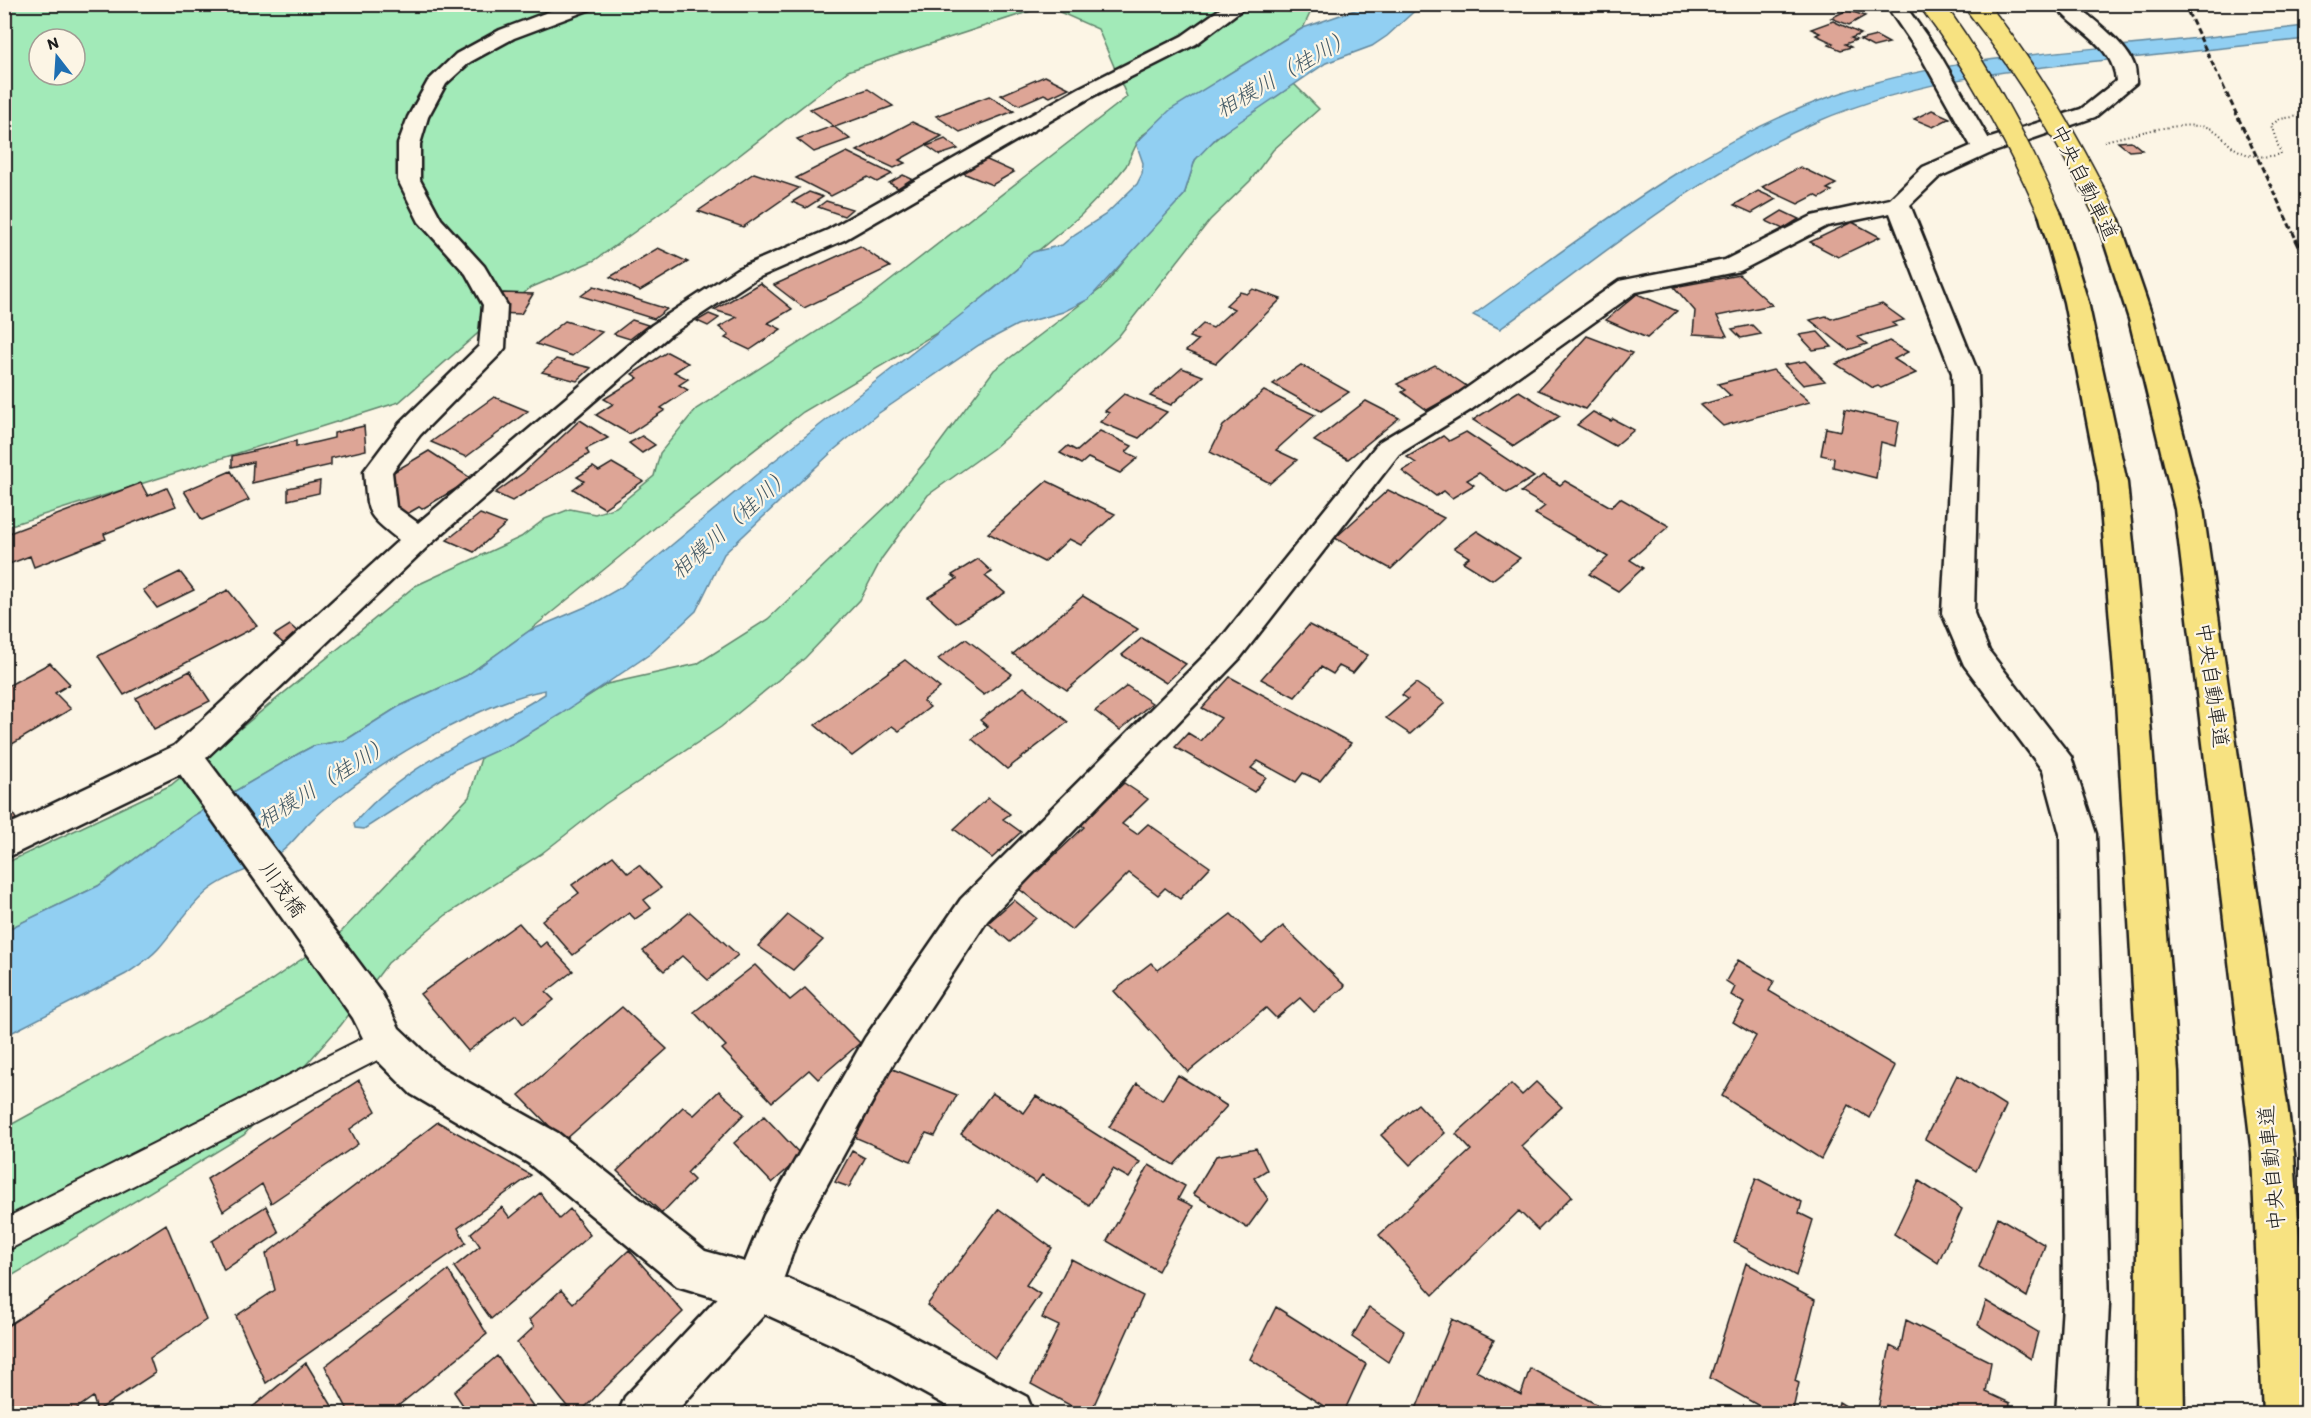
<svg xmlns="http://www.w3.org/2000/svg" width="2311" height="1418" font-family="Itim,'Klee One',sans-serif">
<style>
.green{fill:#a2eab8;stroke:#5f836a;stroke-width:1.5;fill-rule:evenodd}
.water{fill:#91cff2;stroke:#62879c;stroke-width:1.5}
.building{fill:#dda596;stroke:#1c1c1c;stroke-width:1.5}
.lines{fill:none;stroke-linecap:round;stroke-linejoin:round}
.service-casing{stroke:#1c1c1c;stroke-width:4}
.minor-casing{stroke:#1c1c1c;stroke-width:5}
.tertiary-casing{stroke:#1c1c1c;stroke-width:5}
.motorway-casing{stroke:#1c1c1c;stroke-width:5}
.path{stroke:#1c1c1c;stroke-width:2;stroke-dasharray:1 3;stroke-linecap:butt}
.service{fill:#fcf5e5;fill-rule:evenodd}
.minor{fill:#fcf5e5;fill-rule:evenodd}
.tertiary{fill:#fcf5e5;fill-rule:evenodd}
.motorway{fill:#f7e281;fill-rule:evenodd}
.rail-far1{stroke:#1c1c1c;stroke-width:3;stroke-dasharray:6 3;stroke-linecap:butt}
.rail{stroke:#1c1c1c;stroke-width:4;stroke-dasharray:8 4;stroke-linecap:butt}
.motorway-bridge-casing{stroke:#1c1c1c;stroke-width:24;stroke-linecap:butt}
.motorway-bridge{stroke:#f7e281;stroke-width:21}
.labels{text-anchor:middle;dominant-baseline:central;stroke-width:4.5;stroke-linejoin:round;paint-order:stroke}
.street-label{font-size:21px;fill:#1c1c1c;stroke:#fcf5e5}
.water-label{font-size:22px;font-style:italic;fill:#455b67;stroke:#fcf5e5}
</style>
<rect width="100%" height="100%" fill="#fcf5e5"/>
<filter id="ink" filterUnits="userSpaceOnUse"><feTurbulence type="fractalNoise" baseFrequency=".0167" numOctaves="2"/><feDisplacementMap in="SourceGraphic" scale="12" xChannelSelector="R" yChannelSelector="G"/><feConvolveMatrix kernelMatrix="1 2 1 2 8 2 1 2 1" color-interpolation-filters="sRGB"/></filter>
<g filter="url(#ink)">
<!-- green -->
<path class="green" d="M5,5h1309l-11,23 -78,48 -85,61 -14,29 -13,16 -32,33 -42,35c-10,3 -15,9 -20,18l-72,59 -144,85 -141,110 -133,109 -63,45 -68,31 -52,33 -33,6 -15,8 -105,62 -95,70 -93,45 -1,-67 167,-79 244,-199 106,-49 24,-18 25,-10 25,5 21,-7 38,-31 6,-23 36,-44 167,-107 264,-205 -29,-68 -52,-23 -198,65 -134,104 -119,85 -65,28 -131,114 -394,125zM39,39h36v36h-36z
M1294,84l25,25 -46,41 -23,31 -40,39 -92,117 -124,111 -66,47 -46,63 -22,42 -55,58 -84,69 -116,77 -64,50 -95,61 -58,48 -47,62 -97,110 -239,145v-152l255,-140 82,-57 127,-134 13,-42 31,-12 94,-59 90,-20 71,-45 124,-118 38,-45 64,-86 109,-83 43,-53 38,-39 11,-35 9,-11 29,-24z"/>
<!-- water -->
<path class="water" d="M1369,5h52l-34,31 -15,10 -46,17 -109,74 -22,23 -11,35 -95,104 -26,13 -46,13 -38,20 -100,68 -44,36 -111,105 -28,57 -46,43 -89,60 -48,29 -55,25 -94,61 -9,-1 -1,-4c44,-56 131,-92 191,-130v-4c-59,11 -153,65 -201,103 -12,9 -24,19 -35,30 -9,9 -17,21 -28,29 -22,16 -51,21 -72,38 -20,16 -34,40 -51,59 -9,10 -20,17 -32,25l-121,62 -1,-105 94,-45 95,-70 105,-62 15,-8 33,-6 52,-33 68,-31 63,-45 61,-26 30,-17 136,-113 238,-186 25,-21 5,-9 9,-7 29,-7 13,-11 30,-19 32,-31 5,-10 1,-11 -7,-20 34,-33 133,-82z
M2306,26v13c-55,6 -110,12 -166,18 -111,10 -223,21 -326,66 -114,50 -213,133 -314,206l-27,-14c113,-80 227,-172 359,-219 99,-35 204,-42 308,-52 55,-5 111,-12 166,-18z"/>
<!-- building -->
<path class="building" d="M1774,4h32l-17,7z
M1847,10l18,6 -16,9 -18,-7z
M1833,21l28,13 -10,4 5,2 -11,4 6,3 -10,3 -12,-5 4,-2 -17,-8 4,-2 -9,-4z
M1876,36l13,7 -16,4 -13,-7z
M1045,76l24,12 -19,9 -6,-3 -25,11 -18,-10z
M868,89l25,17 -58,21 -25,-18z
M989,96l25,15 -54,21 -24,-16z
M1932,110l18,8 -17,9 -19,-8z
M912,122l30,14 -43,24 6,3 -11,5 -37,-17z
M833,126l17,13 -36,13 -17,-13z
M945,139l13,10 -18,6 -13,-9z
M2131,141l11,9 -13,1 -11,-9z
M847,152l45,22 -15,8 -9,-5 -37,19 -35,-18z
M985,159l29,13 -22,13 -29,-12z
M1800,167l36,17 -9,5 5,2 -12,7 -5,-3 -17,9 -36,-17z
M754,173l45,15 -56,39 -45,-16z
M903,175l9,4 -14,9 -9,-5z
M1758,191l18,8 -24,14 -18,-8z
M809,192l14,5 -17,11 -14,-6z
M826,201l26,8 -8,7 -26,-9z
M1782,211l17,8 -16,10 -17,-8z
M1852,222l28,15 -42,20 -28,-15z
M860,246l30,21 -86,41 -30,-23z
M658,248l30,14 -48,29 -30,-14z
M1739,275l33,30 -55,11 10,20 -34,-2 2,-23 -21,-24z
M760,283l32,26 -24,14 13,6 -31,21 -25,-12 4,-3 -10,-8 18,-10 -23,-7z
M594,286l73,23 -13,10 -73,-23z
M1253,289l28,10 -65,64 -30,-12 12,-11 -9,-3 14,-13 10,4 21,-19 -8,-4 14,-13 7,2z
M503,293l30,1 -12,20 -31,-1z
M1637,294l40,17 -30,27 -41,-18z
M1882,304l22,16 -12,3 4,3 -38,11 9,7 -19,6 -38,-30 16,-4 5,3z
M709,314l10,4 -11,8 -11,-5z
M632,320l16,5 -18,14 -16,-5z
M565,321l37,11 -30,24 -36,-12z
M1752,325l9,9 -20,4 -9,-9z
M1818,332l14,15 -19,3 -14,-15z
M1587,336l45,17 -47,56 -47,-19z
M1889,341l19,11 -14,7 22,14 -35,15 -3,-2 -5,2 -37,-24z
M667,352l21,11 -14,9 14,7 -9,6 9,5 -27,18 4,2 -36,24 -33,-19 17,-11 -9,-5 34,-21 -6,-4z
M556,359l35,9 -14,13 -35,-9z
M1805,361l20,20 -22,4 -19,-20z
M1301,365l48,27 -28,19 -48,-27z
M1435,365l33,22 -41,23 -25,-18 4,-2 -9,-6z
M1182,368l21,8 -32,29 -21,-9z
M1773,370l37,32 -87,24 -23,-21 31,-9 -13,-12z
M1264,391l51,24 -39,35 21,10 -27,23 -60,-31 13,-26z
M1519,391l41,25 -46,30 -41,-26z
M1124,394l43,18 -28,26 -39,-16 9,-9 -4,-2z
M494,397l34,14 -62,46 -35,-15z
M1366,401l33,17 -51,41 -34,-18z
M1845,409l54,13 -4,24 -14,-4 -5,36 -43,-11 1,-9 -13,-3 5,-27 15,3z
M1593,412l18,9 2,-2 21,11 -19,16 -38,-21z
M580,420l28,18 -22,11 3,5 -77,47 -17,-8 28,-20z
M364,426l2,24 -35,8v7l-79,18 1,-21 -21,5v-11l64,-15v6l38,-9v-5z
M1100,431l32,15 -6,6 12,6 -18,15 -32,-15 -7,6 -21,-11 8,-7 9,5z
M1466,432l68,45 -27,16 -28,-20 -12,7 7,5 -22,13 -8,-7 -8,5 -34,-25 14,-8 -9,-6 36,-21 6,5z
M642,436l13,9 -13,8 -13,-10z
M429,451l43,28 -50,30 -3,-2 -14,8 -29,-19 20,-12 -11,-7z
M612,463l31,18 -39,27 -31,-19 11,-8 -7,-4 16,-10 6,4z
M231,471l18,29 -47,20 -18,-29z
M1543,475l17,10 5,-4 46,26 9,-9 49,28 -39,34 13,8 -25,23 -29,-17 19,-17 -73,-43 10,-8 -24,-14z
M320,481l-1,12 -31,7v-12z
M1047,481l68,33 -34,31 -12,-6 -25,23 -56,-29z
M141,483l7,13 19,-8 9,18 -72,28 2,5 -72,28 -4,-11 -26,10v-31z
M1388,490l56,28 -53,51 -56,-31z
M480,514l26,10 -32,28 -27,-12z
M1477,531l43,27 -28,22 -29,-18 6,-5 -15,-9z
M978,559l14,13 -7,4 20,17 -49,30 -28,-26 29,-18 -5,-4z
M180,572l14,18 -37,18 -14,-18z
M228,590l29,36 -133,69 -26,-39z
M1083,596l55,33 -71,61 -54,-36z
M290,625l10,9 -16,10 -10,-9z
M1309,625l59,30 -15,18 -14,-7 -6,8 -12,-7 -26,30 -34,-18z
M1142,638l44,26 -20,19 -44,-28z
M966,639l46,35 -28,21 -46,-36z
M905,660l35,28 -17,13 7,6 -31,24 -7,-5 -40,30 -37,-31z
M50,663l20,21 -15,9 16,16 -67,40v-61z
M190,671l20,30 -56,28 -18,-31z
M1230,677l121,66 -31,38 -17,-8 -7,9 -38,-21 -7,7 15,9 -12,15 -79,-45 13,-14 13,8 20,-23 -19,-10z
M1416,683l29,20 -35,31 -24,-16 22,-19 -6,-4z
M1127,686l25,17 -32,27 -25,-19z
M1024,687l44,35 -61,47 -35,-30 16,-12 -8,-7z
M1124,783l24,16 -26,25 15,10 11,-10 62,43 -30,32 -15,-11 -7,7 -29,-22 -57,57 -53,-41 65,-62 -4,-3z
M988,798l22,16 -7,5 18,13 -29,26 -38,-29z
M4,799l12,20 -12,6z
M613,856l15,17 11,-8 22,23 -17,12 7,8 -16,11 -6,-6 -56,42 -31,-35 37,-27 -7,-8z
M1014,900l22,18 -26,24 -22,-19z
M690,912l48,43 -30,25 -26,-24 -18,15 -21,-20z
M1231,914l31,30 21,-18 62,60 -31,26 -14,-14 -24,20 -10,-10 -78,64 -74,-81 37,-28 7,7z
M788,915l35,25 -30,30 -35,-24z
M519,923l21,24 6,-5 27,29 -27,21 8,8 -31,24 -7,-9 -48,36 -48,-57z
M1738,960l36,21 -5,10 126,75 -26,52 -20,-13 -28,54 -99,-63 34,-60 -23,-14 11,-19 -13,-8 4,-8 -9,-6z
M755,965l35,35 15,-12 55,55 -42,36 -9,-9 -37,32 -50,-53 4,-3 -32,-34z
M622,1007l45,42 -103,92 -45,-46z
M890,1068l67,27 -22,41 -9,-3 -15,28 -59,-25z
M1178,1075l49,31 -53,59 -65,-38 28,-44 25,17z
M1957,1075l49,31 -30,65 -51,-32z
M359,1080l17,31 -26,18 8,15 -87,59 -9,-19 -39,27 -16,-32z
M1536,1082l26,25 -41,39 51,50 -34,34 -19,-19 -86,84 -54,-60 92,-85 -15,-16 55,-50 11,11z
M719,1091l25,23 -57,59 7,7 -32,33 -45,-42 66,-64 11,8z
M992,1093l32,20 12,-17 104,66 -11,16 -16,-9 -24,36 -47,-30 -6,8 -75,-49z
M1418,1104l27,29 -35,32 -29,-30z
M764,1116l38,40 -30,27 -38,-40z
M438,1122l93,53 -73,53 8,15 -200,140 -30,-67 39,-26 -9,-36z
M1256,1148l11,22 -13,8 14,21 -21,29 -54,-34 23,-38z
M852,1151l13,7 -16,29 -14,-5z
M1149,1165l36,21 -7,13 15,7 -35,65 -51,-30z
M1756,1178l46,24 -3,11 14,7 -17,56 -62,-34z
M1919,1181l43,28 -24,54 -44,-29z
M540,1193l19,26 11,-10 20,26 -99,84 -37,-52 26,-21 -9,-13 31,-26 8,11z
M266,1206l13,27 -55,37 -12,-29z
M999,1209l53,39 -26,37 14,9 -45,64 -68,-53z
M1998,1217l47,28 -18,52 -48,-30z
M166,1224l40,96 -56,38 5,15 -58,38 -4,-14 -24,17h-65v-86z
M629,1250l54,62 -105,102h-5l-56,-71 17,-16 -5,-7 32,-30 12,13z
M1071,1259l72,37 -53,118h-4l-55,-30 28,-58 -17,-8z
M1746,1263l69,37 -20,81 4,2 -7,31h-19l-63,-36z
M448,1270l39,64 -99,80h-38l-25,-48z
M1986,1301l52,31 -7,27 -53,-34z
M1276,1307l90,57 -23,50h-7l-86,-55z
M1369,1307l35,24 -16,31 -36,-25z
M1452,1319l42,21 -18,31 45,24 9,-27 84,46h-200z
M1906,1320l85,42 -5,30 24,11 -1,11h-132l13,-68 10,5z
M497,1356l36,50 -8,8h-56l-15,-22z
M306,1363l31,51h-93z
M1839,1402l20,12h-23z"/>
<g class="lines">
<defs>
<path id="service" d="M385,1027l10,4 4,10 -4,10 -391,201v-33z"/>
<path id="minor" d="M569,4h27l-2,4 -80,30 -44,24 -24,22 -18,33 -8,27v36l21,39 43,47 23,39 -2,43 -4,5 -81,82 -28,37 4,35 22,16 234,-198 85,-56 91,-39 251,-142 103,-52 45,-32h22l-53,40 -103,52 -249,144 -89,39 -85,56 -242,211 -222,212 175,234 18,36 40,38 119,67 147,118 40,11 19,-47 101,-177 96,-139 257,-257 161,-200 75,-45 165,-116 106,-21 87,-44 78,-17 33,-32 48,-21 -51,-91 -30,-44 2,-4h14l34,48 54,93 -3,5 -52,24 -29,28 68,168 1,39 -5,201 15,38 82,106 25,77 13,470 -5,110h-48l7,-110 -3,-470 -17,-63 -79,-106 -22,-52 11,-201 -1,-39 -62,-160 -63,13 -87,45 -104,21 -164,117 -73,45 -159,204 -253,263 -94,143 -96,176 -13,37 103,46 140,74 7,17h-72l-107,-59 -101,-46 -77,-23 -149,-123 -117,-69 -40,-40 -18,-36 -173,-244 -176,85v-32l170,-81 225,-206c-35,-28 -31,-25 -35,-69l36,-48 79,-77 4,-41 -17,-31 -47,-52 -21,-42v-36l10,-27 20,-36 28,-27 44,-24z"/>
<path id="tertiary" d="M2054,4h21c18,16 54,41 60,64 1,5 1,10 1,15l-41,34 -104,36 -8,1 -8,-1 -3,-5 3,-5 106,-34 35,-28c-2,-37 -42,-50 -62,-77z
M758,1266l16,6 6,16 -6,16 -100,110h-56l7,-17 117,-125z"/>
<path id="motorway" d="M2050,207l8,2 3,5 27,88 39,181 20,201 31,388 6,342h-48l2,-342 -23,-388 -16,-201 -35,-181 -25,-88 3,-5z
M2108,213l8,2 3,5 34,99 50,190 91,645 12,194v66h-43l-11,-260 -77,-645 -46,-190 -32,-99 3,-5z"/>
</defs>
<!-- service casing -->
<use href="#service" class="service-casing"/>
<!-- minor casing -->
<use href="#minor" class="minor-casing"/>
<!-- tertiary casing -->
<use href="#tertiary" class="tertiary-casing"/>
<!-- motorway casing -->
<use href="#motorway" class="motorway-casing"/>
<!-- path -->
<path class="path" d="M2104,141c29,-6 73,-20 102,-14 10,2 16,10 22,16 15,14 34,16 53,11l-10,-29 9,-6 26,-4"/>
<!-- service -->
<use href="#service" class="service"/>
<!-- minor -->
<use href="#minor" class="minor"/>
<!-- tertiary -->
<use href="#tertiary" class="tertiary"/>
<!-- motorway -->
<use href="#motorway" class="motorway"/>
<!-- rail-far1 -->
<path class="rail-far1" d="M2184,4l113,237"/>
<!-- rail -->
<path class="rail" d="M2296,239l10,21"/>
<defs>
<path id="motorway-bridge" d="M1931,4c49,65 86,136 119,210
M1975,4c53,67 96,139 133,216"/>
</defs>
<!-- motorway-bridge casing -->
<use href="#motorway-bridge" class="motorway-bridge-casing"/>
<!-- motorway-bridge -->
<use href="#motorway-bridge" class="motorway-bridge"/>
</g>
</g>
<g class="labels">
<!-- street labels -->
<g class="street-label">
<text transform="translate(2085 182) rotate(64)">中央自動車道</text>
<text transform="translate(2213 685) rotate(82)">中央自動車道</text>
<text transform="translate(283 889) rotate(54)">川茂橋</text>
<text transform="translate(2271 1168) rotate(-95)">中央自動車道</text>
</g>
<!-- water labels -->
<g class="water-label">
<text transform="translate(1284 73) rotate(-30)">相模川（桂川）</text>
<text transform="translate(731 523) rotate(-42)">相模川（桂川）</text>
<text transform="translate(324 782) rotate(-32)">相模川（桂川）</text>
</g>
</g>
<!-- margin -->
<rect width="2311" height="1418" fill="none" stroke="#fcf5e5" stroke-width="24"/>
<rect x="12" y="12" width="2287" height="1394" fill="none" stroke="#1c1c1c" stroke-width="2" filter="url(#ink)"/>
<!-- north arrow -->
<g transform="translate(57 57) rotate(343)"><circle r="28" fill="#fcf5e5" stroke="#a29e95" stroke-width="1.5"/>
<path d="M0-4.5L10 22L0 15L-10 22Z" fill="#1f6fb2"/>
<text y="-9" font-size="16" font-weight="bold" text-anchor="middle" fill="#1c1c1c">N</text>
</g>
</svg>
